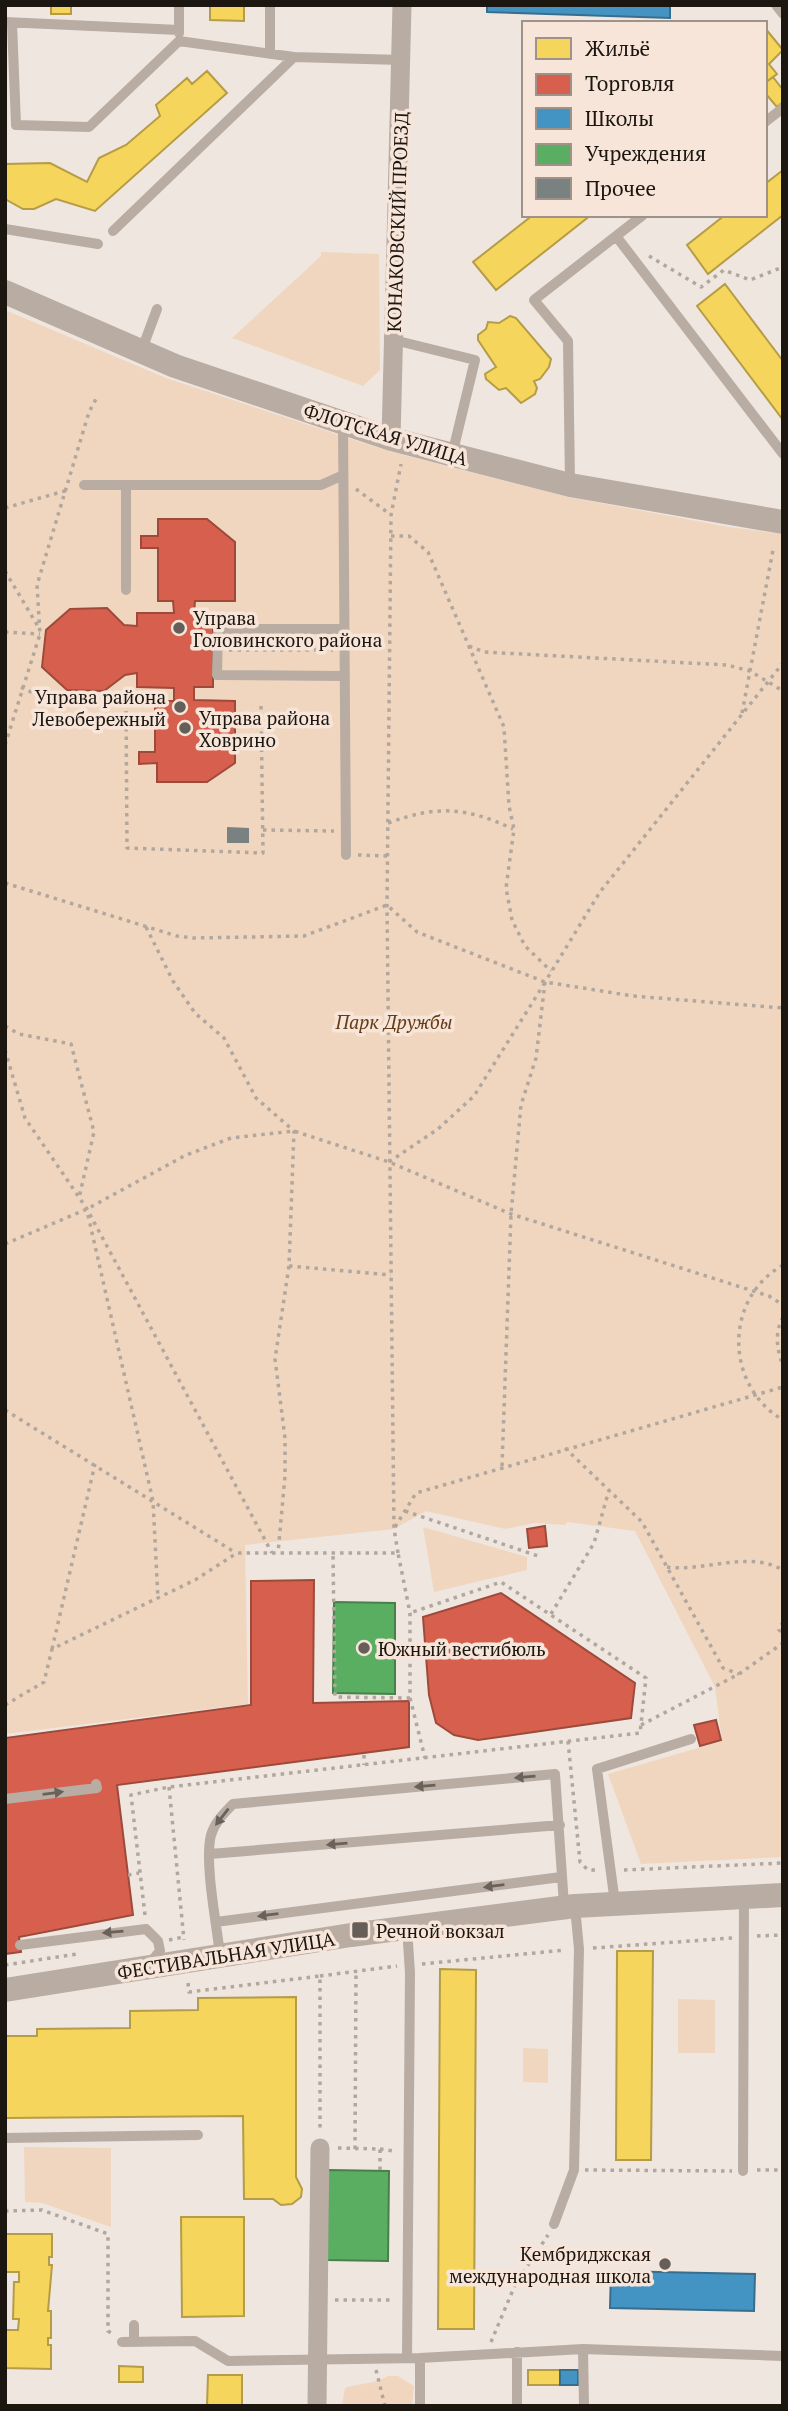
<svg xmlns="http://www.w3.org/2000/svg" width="788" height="2411" font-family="'PT Serif',serif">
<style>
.green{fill:#f1d6bf}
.homes{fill:#f6d55c;stroke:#b59c46;stroke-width:2}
.shops{fill:#d6604d;stroke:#9e4a3b;stroke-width:2}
.schools{fill:#4393c3;stroke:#376e8e;stroke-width:2}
.public{fill:#5aae61;stroke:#478049;stroke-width:2}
.building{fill:#7a8181}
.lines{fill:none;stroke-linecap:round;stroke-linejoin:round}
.path{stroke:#b1a79e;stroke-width:3.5;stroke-dasharray:3.5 5;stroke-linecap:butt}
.service{stroke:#b9aca2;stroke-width:10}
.minor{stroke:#b9aca2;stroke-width:19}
.tertiary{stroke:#b9aca2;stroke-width:24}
.oneway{fill:#6a615a}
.poi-dot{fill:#665f59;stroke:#f6e5d8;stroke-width:2.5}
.labels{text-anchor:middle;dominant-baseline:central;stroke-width:7;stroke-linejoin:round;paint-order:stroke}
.street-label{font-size:19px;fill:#1c1611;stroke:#f6e5d8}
.poi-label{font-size:19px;fill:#1c1611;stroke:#f6e5d8;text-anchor:start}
.park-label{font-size:19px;font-style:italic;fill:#653c16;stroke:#f6e5d8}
</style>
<rect width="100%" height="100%" fill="#efe6df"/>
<!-- green -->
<path class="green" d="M321,252l58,2 1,116 -17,16 -131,-48 89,-82z
M5,310l161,68 222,73 180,46 161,30 54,7v1323l-142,7 -33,-90 114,-33 -7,-54 -80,-156 -68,-9 -2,3 -30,-2 -30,6 -79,-18 -32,18 -149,16 3,159 -243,30z
M423,1527l104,30v13l-93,22z
M678,1999l37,1v53h-37z
M523,2048l25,1v34l-25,-1z
M24,2147l87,1v79l-69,-24 -17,-1z
M388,2376h10l16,10 -2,20h-70l3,-18c16,-6 25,-2 43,-12z"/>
<!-- homes -->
<path class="homes" d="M51,5h20v9h-20z
M210,5h34v16l-34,-1z
M765,28l18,22 -14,14 8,10 -12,9z
M207,71l20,22 -132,118 -39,-12 -22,10h-11l-18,-10v-35l45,-1 37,19 12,-24 27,-13 34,-29 -4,-11 31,-27 5,6z
M773,77l10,13v12l-6,5 -12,-14v-10z
M783,170v45l-75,59 -21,-29 38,-30h40v-31z
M533,215h58l-95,75 -23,-28z
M725,284l58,77v59l-86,-114z
M510,316l6,2 35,41 -2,8 -9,12 -6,2 3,7 -2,6 -14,9 -15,-15 -7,2 -13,-11 -1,-5 11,-7 -18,-27v-5l8,-6 2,-7 11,1z
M617,1951h36l-2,209h-35z
M440,1969l36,1 -2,359h-36z
M296,1997v180l6,12 -1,8 -9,7 -11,1 -8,-6h-29l-1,-83 -238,2v-82h32v-7l93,-1v-17l68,-1v-12z
M181,2217h63v99l-62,1z
M5,2234h47v23h-3v8h3l-4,46h3v27h-3v7h3v24l-46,-1v-38h13l1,-11h-6l1,-37h5v-10h-14z
M119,2366l24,1v15h-24z
M528,2370h32v15h-32z
M208,2375h34v31h-35z"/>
<!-- shops -->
<path class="shops" d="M158,519h49l28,23v59h-40l-1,12h19v74h-19v13l41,1v62l-28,19h-50v-19l-18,1v-12h16v-51h19v-13l-37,-1v-14l-12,2 -21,16 -37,-1 -25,-23 4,-37 24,-21 37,-1 17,17 13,1v-13h37l-1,-12h-15v-53h-17v-12h17z
M545,1526l2,20 -18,2 -2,-19z
M314,1580l-1,123 96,-2v46l-292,38 16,130 -114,22 2,15 -16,2v-216l246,-33v-124z
M501,1593l134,90 -4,35 -153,22 -24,-5 -18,-12 -7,-28 -6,-78z
M716,1720l5,20 -21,6 -6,-21z"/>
<!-- schools -->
<path class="schools" d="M487,5h183v13l-183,-6z
M611,2271l144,3 -1,37 -144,-3z
M560,2370h18v15h-18z"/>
<!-- public -->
<path class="public" d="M334,1602l61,1v91l-62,-1z
M328,2170l61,1 -1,90 -61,-1z"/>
<!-- building -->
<path class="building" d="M227,827l22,1v15h-22z"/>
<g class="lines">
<!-- path -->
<path class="path" d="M649,256l52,31 23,-17 26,10 33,-13
M356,489l35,26
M5,508l63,-18
M391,536h18l19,16 76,175 5,79 5,23 -8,59 6,32 13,26 26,25
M5,571l34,57
M5,632l35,2
M469,646l15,6 243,13 23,6 33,20
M229,650h104
M21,687l16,8 89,4 1,149 136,5 -2,-148
M742,713l31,-163
M5,745l35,-111 -3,-49 52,-173 7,-13
M388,823c49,-18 78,-16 125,6
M263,830l71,1
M358,855l30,1
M5,883l172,53 16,2 111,-2 83,-31 30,27 128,50 88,14 150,12
M146,927l27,54 22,32 29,25 32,60 38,33 -5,135 -14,93 10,79v38l-7,77
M5,1026l14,8 52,10 23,88 -15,66
M5,1050l20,68 62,91 185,344
M389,1162l49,-33 36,-33 70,-112
M88,1215l65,286 5,98
M5,1244l82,-35 99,-54 45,-17 63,-7 95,31 122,52 258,82 14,9
M783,1265c-60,34 -58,121 0,155
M289,1266l102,9
M783,1317c-9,17 -6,32 0,49
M5,1410l231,143
M565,1448l77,74 81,146 16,6
M502,1466l9,-252 10,-109 15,-47 9,-76 55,-90 183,-229
M405,1511l136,46
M395,1527l21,-34 367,-106
M398,1553l-4,-24 -7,-624 4,-390 10,-51
M667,1567c38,5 81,-17 116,3
M551,1614l43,-71 15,-53
M783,1622l-4,8 4,2
M52,1649l43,-185
M410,1698l15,60
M5,1705l39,-23 8,-33 143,-69 42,-27h161l12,60v85l-75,-1 -2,-143
M641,1725l98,-51 44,-31
M568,1741l12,121 7,7 12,2
M364,1755v10
M169,1787l15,153
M624,1870l159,-7
M128,1875l11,-2
M145,1915l-14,-120 38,-8 471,-54 6,-55 -145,-96 -91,31
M757,1936l26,-1
M169,1940l15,-3
M593,1948l139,-10
M422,1964l143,-14
M5,1965l72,-11
M320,1976l77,-10
M188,1983l1,9 131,-16v155
M338,2148l42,1v22
M355,2149l1,-179
M380,2149l14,2
M585,2170l147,1
M757,2170h26
M5,2211l37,-1 66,24v97l3,2
M335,2300h57
M491,2342l24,-57 33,-50
M376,2370l9,36"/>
<!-- service -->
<path class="service" d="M776,5l7,9
M5,22l174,8
M12,23l4,102 73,2 90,-86 115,16 107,3
M179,33v-28
M270,54v-49
M765,122l18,-14
M5,229l93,15
M113,231l181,-174
M616,236l167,218
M394,340l81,20 -23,95
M141,352l16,-43
M343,422l3,433
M570,484l-2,-143 -34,-41 109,-85
M84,485h237l20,-9
M126,590v-104
M343,629h-125l-1,46 127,1
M5,1799l92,-11 -1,-4
M210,1854l350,-29
M615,1903l-18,-134 94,-30
M216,1922l345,-45
M407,1927l3,46 -3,385
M20,1945l126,-16 12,12 2,10 -9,11
M220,1955c-3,-29 -16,-93 -9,-120 4,-13 13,-22 22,-31l322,-30 9,131
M5,2138l193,-3
M743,2171l1,-274
M554,2224l20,-54 5,-221 -4,-42
M134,2325v17
M122,2342l73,-1 33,20 192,-3 163,-9 200,7
M583,2349l1,57
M517,2352v54
M420,2358v48"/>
<!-- minor -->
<path class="minor" d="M391,439l11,-434
M317,2406l3,-258"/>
<!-- tertiary -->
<path class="tertiary" d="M5,292l170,74 216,73 179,46 213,37
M5,1990l346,-55 224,-29 208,-11"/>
</g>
<!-- one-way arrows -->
<defs><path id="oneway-solid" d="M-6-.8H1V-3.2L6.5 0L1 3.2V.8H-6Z" transform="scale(1.75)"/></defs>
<g class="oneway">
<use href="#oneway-solid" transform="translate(525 1777) rotate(175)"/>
<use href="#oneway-solid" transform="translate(425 1786) rotate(175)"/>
<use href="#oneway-solid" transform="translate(53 1793) rotate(-7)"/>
<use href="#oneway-solid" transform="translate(222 1817) rotate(128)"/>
<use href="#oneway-solid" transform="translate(337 1844) rotate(175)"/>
<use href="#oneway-solid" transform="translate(494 1886) rotate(173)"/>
<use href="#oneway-solid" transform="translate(268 1915) rotate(173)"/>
<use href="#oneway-solid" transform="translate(113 1932) rotate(175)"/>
</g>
<!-- markers -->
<g class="poi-dot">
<circle cx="179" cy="628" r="7"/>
<circle cx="180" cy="707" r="7"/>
<circle cx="185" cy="728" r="7"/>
<circle cx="364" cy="1648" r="7"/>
<rect x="351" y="1921" width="18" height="18" rx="3.5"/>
<circle cx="665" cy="2264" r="7"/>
</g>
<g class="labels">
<!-- street labels -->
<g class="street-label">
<text transform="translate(397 222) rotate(-88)">КОНАКОВСКИЙ ПРОЕЗД</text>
<text transform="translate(386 434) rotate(17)">ФЛОТСКАЯ УЛИЦА</text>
<text transform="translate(226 1955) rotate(-9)">ФЕСТИВАЛЬНАЯ УЛИЦА</text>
</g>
<!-- poi labels -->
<g class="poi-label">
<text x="193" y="617">Управа<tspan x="193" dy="22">Головинского района</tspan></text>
<text x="166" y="696" text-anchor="end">Управа района<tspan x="166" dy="22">Левобережный</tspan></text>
<text x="199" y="717">Управа района<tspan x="199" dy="22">Ховрино</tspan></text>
<text x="378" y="1648">Южный вестибюль</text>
<text x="376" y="1930">Речной вокзал</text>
<text x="651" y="2253" text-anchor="end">Кембриджская<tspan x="651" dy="22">международная школа</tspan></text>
</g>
<!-- park labels -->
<g class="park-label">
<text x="394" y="1021">Парк Дружбы</text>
</g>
</g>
<!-- border -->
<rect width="788" height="2411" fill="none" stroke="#1c1611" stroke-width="14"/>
<!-- legend -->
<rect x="522" y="21" width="245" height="196" fill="#f6e5d8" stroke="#9f9288" stroke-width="2"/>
<rect x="536" y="38" width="35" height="21" fill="#f6d55c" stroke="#9f9288" stroke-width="2"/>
<text x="585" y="56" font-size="21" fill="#1c1611">Жильё</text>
<rect x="536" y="74" width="35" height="21" fill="#d6604d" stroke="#9f9288" stroke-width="2"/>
<text x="585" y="91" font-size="21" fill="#1c1611">Торговля</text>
<rect x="536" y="108" width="35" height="21" fill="#4393c3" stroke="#9f9288" stroke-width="2"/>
<text x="585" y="126" font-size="21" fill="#1c1611">Школы</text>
<rect x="536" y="144" width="35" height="21" fill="#5aae61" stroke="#9f9288" stroke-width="2"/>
<text x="585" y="161" font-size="21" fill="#1c1611">Учреждения</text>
<rect x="536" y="178" width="35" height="21" fill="#7a8181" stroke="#9f9288" stroke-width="2"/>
<text x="585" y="196" font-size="21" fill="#1c1611">Прочее</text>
</svg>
